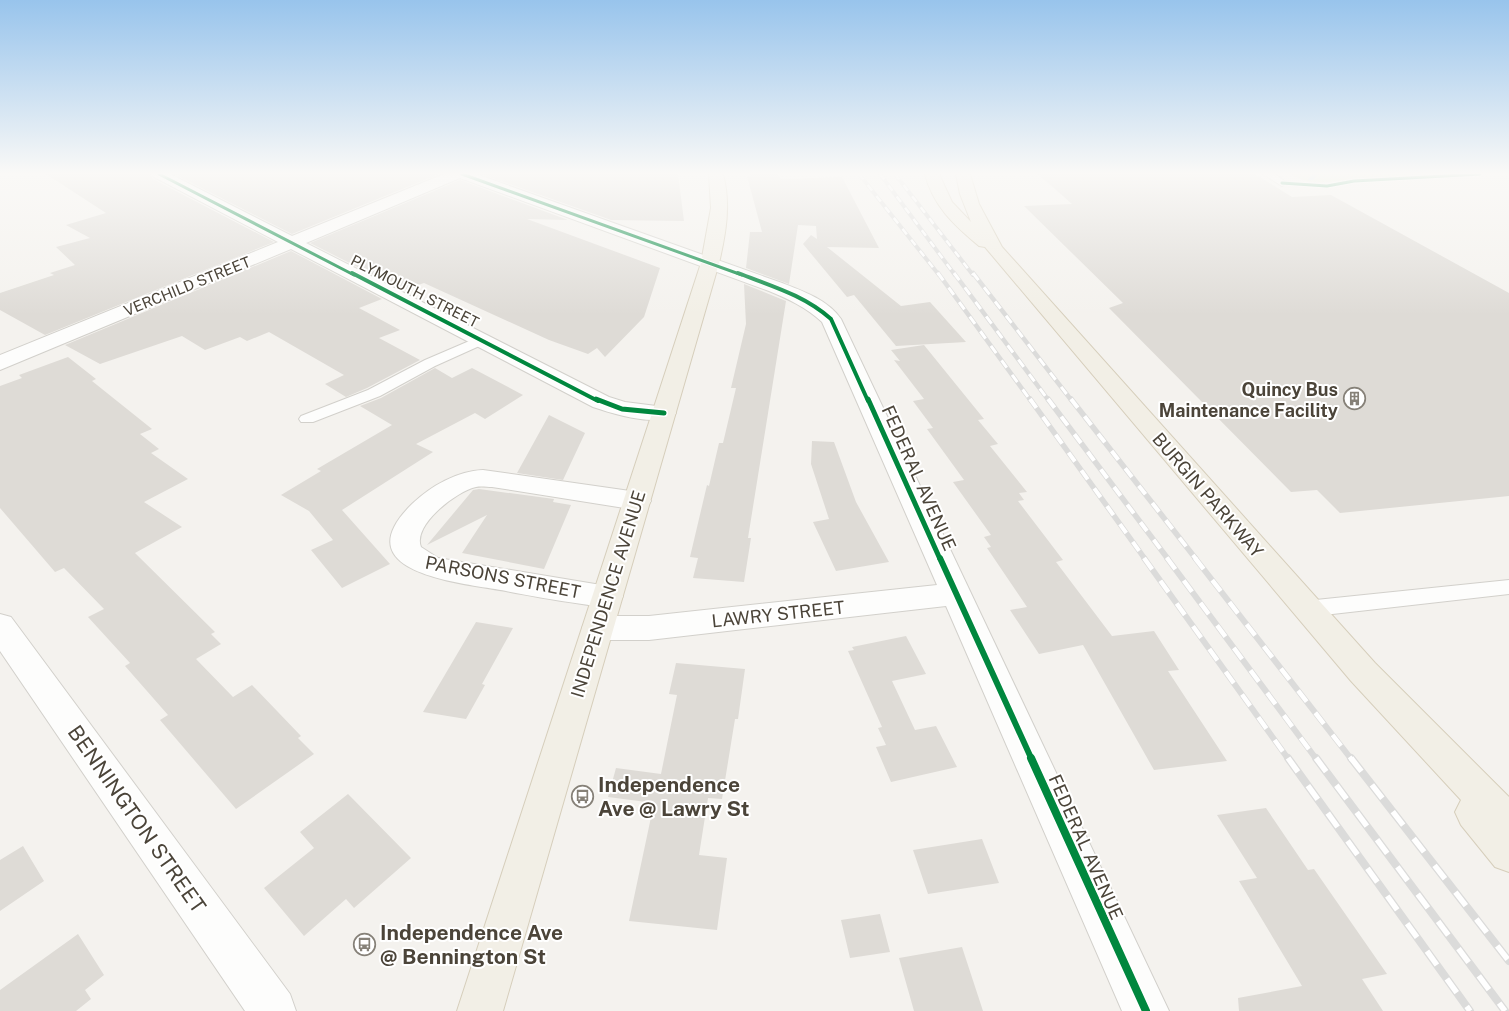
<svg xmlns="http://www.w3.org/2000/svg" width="1509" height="1011" font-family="'Public Sans',sans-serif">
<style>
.green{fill:#e1eecf}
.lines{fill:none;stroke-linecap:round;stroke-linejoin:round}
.stream{fill:#c0ddf1;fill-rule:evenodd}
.building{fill:#dedbd6}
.lane-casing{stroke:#d2d0cb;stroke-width:2}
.street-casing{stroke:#d2d0cb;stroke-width:2}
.primary-casing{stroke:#d6cebb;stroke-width:2}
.lane{fill:#fdfdfc;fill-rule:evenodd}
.street{fill:#fdfdfc;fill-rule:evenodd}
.primary{fill:#f2efe6;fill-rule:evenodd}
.rail-far4-casing{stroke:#dbdbda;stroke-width:4}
.rail-far3-casing{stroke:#dbdbda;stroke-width:4.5}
.rail-far2-casing{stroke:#dbdbda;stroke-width:5.5}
.rail-far1-casing{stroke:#dbdbda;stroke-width:6}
.rail-casing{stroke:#dbdbda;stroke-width:8}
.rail-far4{stroke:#fff;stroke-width:2.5;stroke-dasharray:7;stroke-linecap:butt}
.rail-far3{stroke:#fff;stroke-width:3;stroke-dasharray:9;stroke-linecap:butt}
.rail-far2{stroke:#fff;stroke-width:4;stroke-dasharray:11;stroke-linecap:butt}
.rail-far1{stroke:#fff;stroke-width:4.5;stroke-dasharray:14;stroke-linecap:butt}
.rail{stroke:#fff;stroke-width:5.5;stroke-dasharray:17;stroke-linecap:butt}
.cycleway-far4-casing{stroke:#fff;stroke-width:5}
.cycleway-far3-casing{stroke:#fff;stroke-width:6}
.cycleway-far2-casing{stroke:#fff;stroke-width:8}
.cycleway-far1-casing{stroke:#fff;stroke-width:9}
.cycleway-casing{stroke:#fff;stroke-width:11}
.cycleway-far4{stroke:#00873e;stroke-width:3}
.cycleway-far3{stroke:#00873e;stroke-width:4}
.cycleway-far2{stroke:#00873e;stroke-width:5}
.cycleway-far1{stroke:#00873e;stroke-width:6}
.cycleway{stroke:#00873e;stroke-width:8}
.labels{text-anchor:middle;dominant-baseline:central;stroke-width:4;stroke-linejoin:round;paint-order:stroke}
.far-street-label{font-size:15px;fill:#4b4439;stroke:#fff}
.poi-label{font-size:18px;font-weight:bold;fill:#4b4439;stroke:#fff;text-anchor:end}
.street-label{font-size:18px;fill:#4b4439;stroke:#fff}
.near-poi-label{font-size:21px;font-weight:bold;fill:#4b4439;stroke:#fff;text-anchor:start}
.near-street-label{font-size:21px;fill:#4b4439;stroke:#fff}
</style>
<rect width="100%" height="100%" fill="#f4f2ee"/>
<!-- green -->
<path class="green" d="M1291,174h155l-100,6c-18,2 -38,6 -55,-6z"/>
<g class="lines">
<!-- stream -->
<path class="stream" d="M1313,174h6l-6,6h-4l-1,-1z"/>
</g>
<!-- building -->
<path class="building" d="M46,174h104l3,5 121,63 -229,93 -45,-25v-17l54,-18 -4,-2 25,-8 -19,-18 34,-9 -24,-13 40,-12z
M174,174h265l-147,60z
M481,174h197l6,47 -73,-1z
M750,174h28l2,5 62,-2 37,71 -52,-1 74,59 29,-4 36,40 -70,4 -42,-51 -7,2 -44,-53 8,-9 6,4 -1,-13 -18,-1 -9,59 -43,-16 4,-36h12l-15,-56h4z
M1038,174h217l37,23 39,-2 178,98v203l-169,17 -23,-23 -26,2 -182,-184 14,-5 -99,-97 48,-2z
M460,180l108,40 -41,-1 133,49 -16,49 -39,40 -8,-9 -9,6 -39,-14 -125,-57 -21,7 -93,-47z
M291,251l91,48 -23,9 41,22 -21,8 41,22 -53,28 -21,9 -21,-13 19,-9 -75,-43 -22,9 -7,-4 -35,13 -23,-14 -82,28 -35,-19z
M744,284l42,17 -38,237h3l-7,44 -51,-4 5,-20 -8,-1 17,-72 2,1 10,-43h4l13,-55h-5l15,-64z
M924,345l60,74 -6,1 20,24 -8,2 37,46 -8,1 5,7 -6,1 45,59 -7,2 56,74 42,-5 25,39 -11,1 59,90 -73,9 -71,-125 -44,9 -29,-44 17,-3 -40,-59 4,-1 -7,-10 7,-2 -38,-53 11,-2 -37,-51 6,-1 -20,-27 11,-2 -30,-39 6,1 -9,-11z
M68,357l28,22 -4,2 60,48 -12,5 19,15 -8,4 37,26 -44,23 38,25 -47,26 80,79 -4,2 10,10 -25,15 37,38 19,-12 49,51 -3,2 16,16 -78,55 -76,-89 8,-5 -43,-49 5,-3 -42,-46 16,-8 -40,-41 -9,4 -55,-64v-122l22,-8 -3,-3z
M435,368l17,10 20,-10 51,27 -38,24 -10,-6 -59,31 17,8 -91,58 48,54 -48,24 -31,-38 22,-10 -24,-29 -28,-16 40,-24 -4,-2 75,-44 -32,-19 21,-8z
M549,415l36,18 -22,47 -46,-7z
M812,441l22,1 22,60 33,60 -53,9 -23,-49 16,-3 -18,-55z
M479,489l75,10 -1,3 18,3 -27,64 -82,-16 25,-38 -60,30 46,-55z
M476,622l37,6 -31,56 3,1 -19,34 -43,-7z
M906,636l20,38 -34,7 23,49 21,-4 21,41 -66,15 -15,-35 10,-2 -8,-17 4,-1 -34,-76 6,-1 -2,-3z
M676,663l69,6 -7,50h-3l-13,80 -14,-1 -9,57 28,3 -10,72 -88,-9 25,-118 -46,-6 8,-29 45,6 16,-79 -8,-1z
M348,794l63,64 -57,50 -8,-9 -42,37 -40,-48 50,-40 -14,-16z
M1266,808l42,62 6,-1 73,105 -25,5 21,32h-144l-1,-13 64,-12 -63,-105 18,-3 -40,-63z
M982,839l17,44 -71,11 -15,-44z
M23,846l21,35 -44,30v-51z
M880,914l10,38 -40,6 -9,-38z
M78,934l26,41 -19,15 6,9 -15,12h-76v-21z
M962,947l21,64h-69l-15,-53z"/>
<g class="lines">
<defs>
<path id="lane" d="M1263,174h12l12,9 -5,3z
M481,336l5,1 2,3 -2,3 -51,23 -55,30 -67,26h-12l-2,-3 2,-3 67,-26 57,-30z
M1509,580v14l-203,23 -8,-2 -3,-6 3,-6 8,-2z"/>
<path id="street" d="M152,174h18l122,62 152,-62h32l306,109c21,8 46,17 59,36l328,692h-47l-176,-405 -297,34h-51l-11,-3 -5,-9 5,-9 11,-3h51l288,-31 -115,-263c-16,-15 -34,-23 -53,-31l-309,-113 -154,65 303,154 16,5 47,6 4,5 -4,5c-25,6 -55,-3 -79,-11l-302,-158 -291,121v-15l278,-113 -124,-65z
M483,470l154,22 10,3 4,6 -4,6 -10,3 -145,-23c-5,0 -11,-1 -16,0 -19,4 -64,38 -55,60l17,11 181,30 4,8 -4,8c-3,1 -8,3 -11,3 -8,1 -18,-2 -26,-3 -26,-4 -51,-8 -76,-13 -43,-8 -165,-17 -94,-87 19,-18 45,-33 71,-34z
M0,614l11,3 279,377 6,17h-51l-245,-360z"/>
<path id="primary" d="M709,174h14c8,30 3,59 -4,89l-216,748h-46l244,-748 10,-55z
M925,174h14l13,28 19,20 -11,-28 -4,-20h14l9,30 23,43 373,416 134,134v75l-14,-5 -34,-42 -6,-13 6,-12 -110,-119 -366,-434 -6,-1c-25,-21 -46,-40 -54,-72z"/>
</defs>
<!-- lane casing -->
<use href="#lane" class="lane-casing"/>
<!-- street casing -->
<use href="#street" class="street-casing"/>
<!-- primary casing -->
<use href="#primary" class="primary-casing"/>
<!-- lane -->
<use href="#lane" class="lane"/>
<!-- street -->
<use href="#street" class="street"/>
<!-- primary -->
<use href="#primary" class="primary"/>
<defs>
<path id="rail-far4" d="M859,174l80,101
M880,174l75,101
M895,174l78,101"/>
<path id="rail-far3" d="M938,273l93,128
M954,273l95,128
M973,273l99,128"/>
<path id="rail-far2" d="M1030,399l115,160
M1048,399l120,160
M1071,399l125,160"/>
<path id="rail-far1" d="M1144,558l145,202
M1167,558l150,202
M1195,558l157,202"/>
<path id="rail" d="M1288,758l182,253
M1316,758l189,253
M1351,758l158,203"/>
</defs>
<!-- rail-far4 casing -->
<use href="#rail-far4" class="rail-far4-casing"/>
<!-- rail-far3 casing -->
<use href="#rail-far3" class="rail-far3-casing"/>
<!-- rail-far2 casing -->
<use href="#rail-far2" class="rail-far2-casing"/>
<!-- rail-far1 casing -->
<use href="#rail-far1" class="rail-far1-casing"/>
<!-- rail casing -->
<use href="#rail" class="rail-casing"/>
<!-- rail-far4 -->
<use href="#rail-far4" class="rail-far4"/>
<!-- rail-far3 -->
<use href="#rail-far3" class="rail-far3"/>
<!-- rail-far2 -->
<use href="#rail-far2" class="rail-far2"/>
<!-- rail-far1 -->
<use href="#rail-far1" class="rail-far1"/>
<!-- rail -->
<use href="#rail" class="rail"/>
<defs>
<path id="cycleway-far4" d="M159,174l195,101
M462,174l280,101
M1282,183l45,3 27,-5 126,-7"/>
<path id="cycleway-far3" d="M352,273l246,128
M738,273c33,13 66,22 93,46l37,82"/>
<path id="cycleway-far2" d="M596,399l26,10 42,4
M868,399l72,160"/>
<path id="cycleway-far1" d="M940,558l92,202"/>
<path id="cycleway" d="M1031,758l115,253"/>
</defs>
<!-- cycleway-far4 casing -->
<use href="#cycleway-far4" class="cycleway-far4-casing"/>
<!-- cycleway-far3 casing -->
<use href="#cycleway-far3" class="cycleway-far3-casing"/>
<!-- cycleway-far2 casing -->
<use href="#cycleway-far2" class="cycleway-far2-casing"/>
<!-- cycleway-far1 casing -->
<use href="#cycleway-far1" class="cycleway-far1-casing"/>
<!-- cycleway casing -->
<use href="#cycleway" class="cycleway-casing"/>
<!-- cycleway-far4 -->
<use href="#cycleway-far4" class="cycleway-far4"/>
<!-- cycleway-far3 -->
<use href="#cycleway-far3" class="cycleway-far3"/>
<!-- cycleway-far2 -->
<use href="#cycleway-far2" class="cycleway-far2"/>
<!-- cycleway-far1 -->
<use href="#cycleway-far1" class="cycleway-far1"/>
<!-- cycleway -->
<use href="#cycleway" class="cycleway"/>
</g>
<!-- sky -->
<linearGradient id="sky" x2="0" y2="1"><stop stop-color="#98c4ec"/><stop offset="0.55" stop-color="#faf9f7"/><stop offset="1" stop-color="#faf9f7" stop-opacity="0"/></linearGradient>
<rect width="1509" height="315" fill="url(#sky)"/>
<!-- icons -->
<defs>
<symbol id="building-ring" viewBox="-11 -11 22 22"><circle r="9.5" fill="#fff" stroke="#868178" stroke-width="1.5"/><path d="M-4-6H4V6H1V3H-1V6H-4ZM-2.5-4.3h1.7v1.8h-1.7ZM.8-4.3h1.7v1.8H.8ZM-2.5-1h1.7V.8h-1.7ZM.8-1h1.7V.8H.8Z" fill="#868178"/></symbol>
<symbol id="bus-ring" viewBox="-11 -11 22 22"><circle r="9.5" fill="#fff" stroke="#868178" stroke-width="1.5"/><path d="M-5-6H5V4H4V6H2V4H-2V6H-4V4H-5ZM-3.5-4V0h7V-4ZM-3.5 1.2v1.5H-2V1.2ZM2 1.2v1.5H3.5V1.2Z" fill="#868178"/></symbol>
</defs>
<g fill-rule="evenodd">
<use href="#building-ring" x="1342" y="386" width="25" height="25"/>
<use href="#bus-ring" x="570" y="784" width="25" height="25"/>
<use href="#bus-ring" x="352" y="932" width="25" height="25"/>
</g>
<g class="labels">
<!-- far-street labels -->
<g class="far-street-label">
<text transform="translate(187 286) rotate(-22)">VERCHILD STREET</text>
<text transform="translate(415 291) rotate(27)">PLYMOUTH STREET</text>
</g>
<!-- poi labels -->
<g class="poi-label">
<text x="1338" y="389">Quincy Bus<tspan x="1338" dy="21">Maintenance Facility</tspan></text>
</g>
<!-- street labels -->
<g class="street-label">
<text transform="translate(919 478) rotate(66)">FEDERAL AVENUE</text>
<text transform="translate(1208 495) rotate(49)">BURGIN PARKWAY</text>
<text transform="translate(503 577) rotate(11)">PARSONS STREET</text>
<text transform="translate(608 594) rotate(-73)">INDEPENDENCE AVENUE</text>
<text transform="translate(778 614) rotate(-6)">LAWRY STREET</text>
<text transform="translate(1086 847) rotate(66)">FEDERAL AVENUE</text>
</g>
<!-- near-poi labels -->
<g class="near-poi-label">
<text x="598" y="784">Independence<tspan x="598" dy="24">Ave @ Lawry St</tspan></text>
<text x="380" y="932">Independence Ave<tspan x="380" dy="24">@ Bennington St</tspan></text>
</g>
<!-- near-street labels -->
<g class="near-street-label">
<text transform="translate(137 819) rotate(55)">BENNINGTON STREET</text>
</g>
</g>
</svg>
